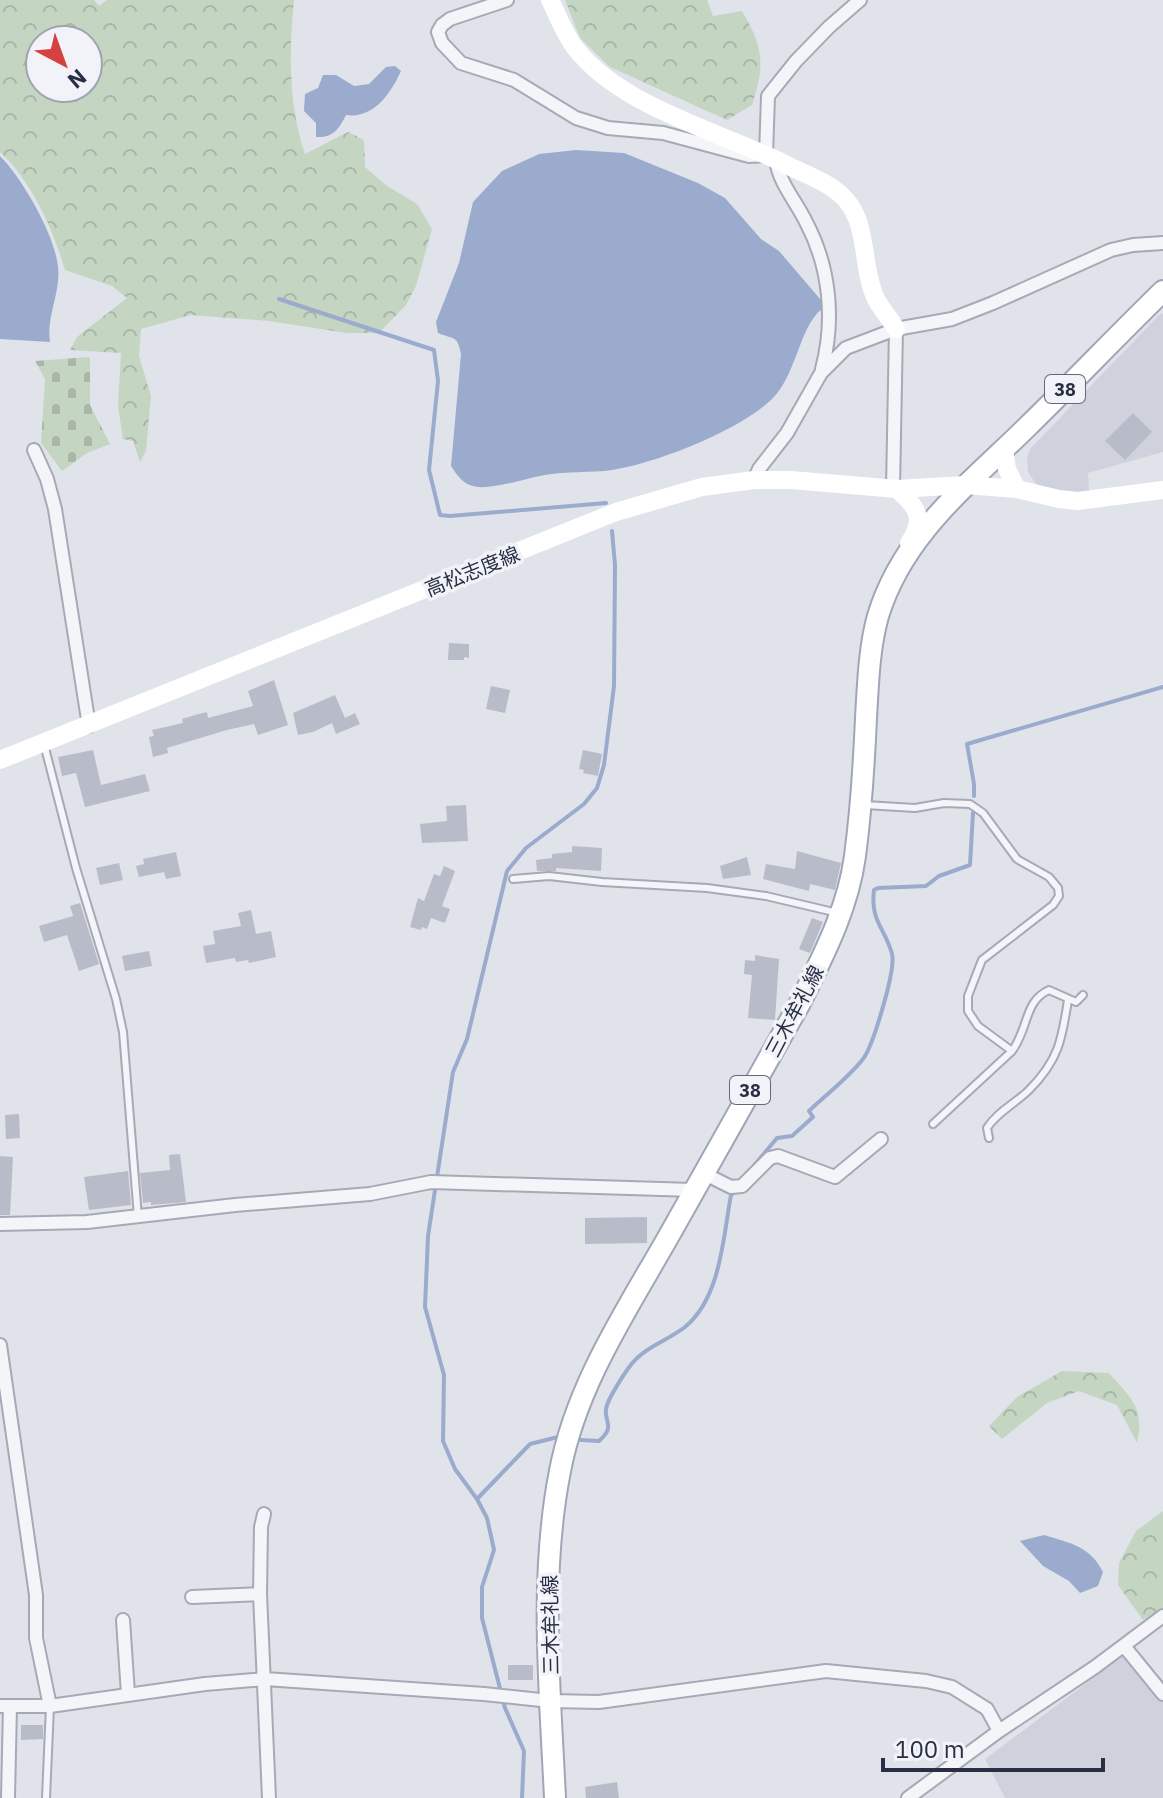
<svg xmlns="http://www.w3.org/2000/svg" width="1163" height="1798" font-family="'IBM Plex Sans','Noto Sans JP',sans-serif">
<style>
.built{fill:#cfd2dd}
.forest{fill:url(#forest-crowns);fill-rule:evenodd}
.cemetery{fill:url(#cemetery-stones)}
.water{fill:#9aabcd}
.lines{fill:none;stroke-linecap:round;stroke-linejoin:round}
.stream{stroke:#9aabcd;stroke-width:4}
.building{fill:#b8bcc9}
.lane-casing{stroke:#a6a9b6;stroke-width:10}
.street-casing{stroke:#a6a9b6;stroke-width:16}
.primary-casing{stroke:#a0a6b7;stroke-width:24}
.lane{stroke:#f4f5f9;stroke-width:6}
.street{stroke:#f4f5f9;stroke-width:12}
.secondary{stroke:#fff;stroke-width:18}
.primary{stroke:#fff;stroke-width:20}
.labels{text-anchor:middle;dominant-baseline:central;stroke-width:7;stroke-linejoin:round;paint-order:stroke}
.shield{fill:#f1f3f8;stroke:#64697a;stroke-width:2}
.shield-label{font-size:18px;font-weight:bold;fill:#282e44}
.street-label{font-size:20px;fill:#282e44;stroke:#f1f3f8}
</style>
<defs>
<pattern id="forest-crowns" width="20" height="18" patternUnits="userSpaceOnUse" patternTransform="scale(2)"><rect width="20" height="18" fill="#c4d5c2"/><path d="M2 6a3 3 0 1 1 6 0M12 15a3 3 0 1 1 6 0" fill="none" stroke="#a8b7a8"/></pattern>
<pattern id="cemetery-stones" width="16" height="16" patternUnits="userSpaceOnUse" patternTransform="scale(2)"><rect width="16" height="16" fill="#c4d5c2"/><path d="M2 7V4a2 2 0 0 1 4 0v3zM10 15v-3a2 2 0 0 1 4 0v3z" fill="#a8b7a8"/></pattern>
</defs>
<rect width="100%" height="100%" fill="#e1e3eb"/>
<!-- built -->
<path class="built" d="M1161,313l2,1v138l-75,21 1,20 -12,1 -39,-7 -10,-15 -1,-15 3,-8z
M1135,1647l28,34v117h-158l-20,-39z"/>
<!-- forest -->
<path class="forest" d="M0,0h94l5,6 8,-6h187c-5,51 -6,105 11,154l43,-22 16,8 1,27 22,19 30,18 15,25 -16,57 -10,19 -27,28h-32l-78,-12 -78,-6 -50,14 -2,27 12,40 -5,55 -6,11 -7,-21 -10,-2 -5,-33 3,-53 -51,-3 7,-13 50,-39 -15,-12 -47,-16c-12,-41 -33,-88 -65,-118zM40,40h48v48h-48z
M565,0h142l6,16 29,-5c22,37 23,54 10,94l-25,15 -117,-53 -30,-29z
M1062,1371l47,2c22,25 36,35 28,70l-20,-38 -38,-14 -32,12 -45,36 -13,-13 28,-29z
M1163,1511v97l-20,12 -25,-35 1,-22 17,-32z"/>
<!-- cemetery -->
<path class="cemetery" d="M90,357v48l20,39 -23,9 -25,18 -21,-28 4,-64 -10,-18z"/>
<!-- water -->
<path class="water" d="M395,66l6,5c-10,22 -27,48 -55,44 -7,14 -13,23 -30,22v-14l-12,-12 1,-17 13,-6 5,-13h13l18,11 15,-2 17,-17z
M576,150l48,3 74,30 27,15 36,41 18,12 47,55c-27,16 -28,68 -54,93 -31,31 -117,65 -160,71 -22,3 -45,1 -67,5 -19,3 -55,16 -72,11 -11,-3 -16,-11 -22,-20l10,-112c-4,-20 -7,-14 -23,-21l-2,-11 23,-59 14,-61 29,-31 37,-17z
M0,156c22,22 55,79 58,111 3,26 -12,49 -8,75l-50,-3z
M1044,1535c26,8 46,11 59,37l-5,14 -18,7 -11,-12 -26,-15 -23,-25z"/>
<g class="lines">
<!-- stream -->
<path class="stream" d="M279,299l155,51 4,31 -9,89 11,45 10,1 156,-13
M974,796v-12l-7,-40 196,-57
M747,1174l30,-36 15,-2 21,-19 -4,-6c18,-17 39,-33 54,-52 10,-13 33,-89 29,-105 -7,-26 -22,-33 -18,-64l4,-2 48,-2 13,-10 31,-11 3,-52
M581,1440l18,1c17,-15 5,-19 7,-32 1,-9 18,-35 24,-43 14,-19 37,-25 55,-39 36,-30 38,-89 46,-132l4,-4
M477,1499l53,-55 32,-8
M522,1798l2,-47 -19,-43 -23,-90v-31l12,-37 -3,-14 -4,-18 -10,-19 -22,-30 -12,-28 1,-66 -19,-68 3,-71 25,-164 14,-33 40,-168 19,-23 58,-44 13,-16 7,-23 10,-79 1,-121 -3,-34"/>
</g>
<!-- building -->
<path class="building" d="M1133,413l19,19 -27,28 -20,-19z
M449,643l20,1v14l-5,-1v3h-16z
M274,680l14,45 -30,10 -4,-11 -27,6 -60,18 1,5 -15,4 -4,-20 5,-1 -2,-6 31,-7 -1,-4 13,-4 12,-3 1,6 45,-12 -5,-15z
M491,686l19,4 -5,23 -19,-4z
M335,695l10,23 10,-5 5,11 -24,10 -4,-11 -19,9 -15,3 -5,-22z
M93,750l8,35 44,-11 5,17 -65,16 -9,-34 -14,3 -4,-19z
M583,750l19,4 -4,22 -15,-3 1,-3 -5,-1z
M466,805l2,36 -46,2 -2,-19 27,-3 -1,-15z
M572,846l30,2 -1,23 -45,-3v3h-19l-1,-11 16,-2v-4l20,-2z
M797,851l44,12 -6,27 -25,-6 -1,7 -46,-12 3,-15 29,5z
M176,852l5,24 -15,3 -2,-7 -25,5 -3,-11 8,-2 -1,-5z
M747,857l4,18 -28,4 -3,-13z
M119,863l4,17 -23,5 -4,-17z
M444,866l11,5 -13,35 8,3 -5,14 -14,-5 -4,11 -5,-2 -1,3 -11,-3 8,-29 6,3 10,-27 6,2z
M80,903l19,61 -20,7 -12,-36 -23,7 -5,-16 34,-10 -3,-10z
M251,910l5,24 15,-3 5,26 -27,6 -1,-3 -12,2 -1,-4 -29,5 -3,-17 12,-2 -2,-13 28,-5 -3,-13z
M812,918l11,4 -13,31 -11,-4z
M149,951l3,15 -27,5 -3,-15z
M755,955l24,4 -4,61 -27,-2 4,-43 -8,-1 1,-14 10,1z
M19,1114l1,24 -14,1 -1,-24z
M180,1154l6,48 -35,3v-3l-8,1 -3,-30 30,-3 -1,-15z
M0,1156l13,1 -3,58h-10z
M128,1171l3,34 -42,5 -5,-33z
M647,1217v26l-62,1v-26z
M508,1665h25v15h-25z
M21,1725h22v14l-22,1z
M617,1782l2,16h-33l-1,-11z"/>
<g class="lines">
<defs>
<path id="lane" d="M44,744l32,124 40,131 7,33 15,185
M865,805l50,3 29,-5 26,1 13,9 34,46 32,18 9,11 1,8 -6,9 -71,55 -14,36v15l10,15 34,25
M513,879l36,-3 53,6 105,6 59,8 72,17
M933,1124l79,-73c17,-23 12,-50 37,-61l27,12 7,-7
M989,1138l-2,-10c10,-16 29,-25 42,-38 30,-30 33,-51 39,-90
M46,1798l4,-92"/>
<path id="street" d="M507,0l-57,19 -8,6 -4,7 4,11 19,20 53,17 62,38 32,10 55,5 86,23 17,-1 2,-59 28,-35 33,-34 31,-27
M776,160c3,23 20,41 30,62 24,45 29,98 16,147
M34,450l13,29 8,30 34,217
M754,480l5,-11 28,-36 34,-60 25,-25 50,-19 56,-10 41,-16 118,-53 22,-5 30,-2
M893,488l3,-159
M703,1173l28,14 11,-1 28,-28 8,-2 57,21 46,-38
M0,1224l87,-2 148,-17 135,-11 61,-12 262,8
M0,1345l36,250v43l14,68
M264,1514l-3,13 -1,67 9,204
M192,1597l68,-3
M123,1620l5,74
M1124,1646l39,48
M0,1706h50l155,-22 60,-5 219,15 66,7 49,1 227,-31 100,10 26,6 35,22 12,22
M8,1798l2,-92
M908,1798l91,-67 96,-64 68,-51"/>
<path id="primary" d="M555,1798c-5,-107 -16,-221 5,-327 17,-90 71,-167 115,-246 41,-74 83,-148 125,-222 23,-47 48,-94 55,-147 6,-45 9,-92 11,-138 2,-34 3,-70 12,-102 25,-82 90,-131 148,-188 46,-45 91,-92 137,-137"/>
</defs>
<!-- lane casing -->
<use href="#lane" class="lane-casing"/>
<!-- street casing -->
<use href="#street" class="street-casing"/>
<!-- primary casing -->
<use href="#primary" class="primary-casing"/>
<!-- lane -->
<use href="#lane" class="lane"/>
<!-- street -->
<use href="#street" class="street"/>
<!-- secondary -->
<path class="secondary" d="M550,0c8,16 15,35 26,49 46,58 142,82 207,114 20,11 48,19 63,37 23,26 15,68 30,99 5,10 14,19 20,30
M1004,450l3,19 10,20
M897,489c20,18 29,29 12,54
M0,760l616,-248 86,-25 52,-7h37l106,9 68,-4 52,4 42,10 19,2 85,-11"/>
<!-- primary -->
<use href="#primary" class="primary"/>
</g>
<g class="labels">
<!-- shield labels -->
<g class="shield">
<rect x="1045" y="375" width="40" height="28" rx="6"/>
<rect x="730" y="1076" width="40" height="28" rx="6"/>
</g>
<g class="shield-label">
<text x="1065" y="389">38</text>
<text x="750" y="1090">38</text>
</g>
<!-- street labels -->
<g class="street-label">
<text transform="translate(472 571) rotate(-22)">高松志度線</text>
<text transform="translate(794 1011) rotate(-62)">三木牟礼線</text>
<text transform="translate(550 1625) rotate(-91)">三木牟礼線</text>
</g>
</g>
<!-- north arrow -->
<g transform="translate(64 64) rotate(139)"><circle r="38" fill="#f1f3f8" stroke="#a1a4b0" stroke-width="2"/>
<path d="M0-6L14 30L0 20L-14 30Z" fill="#d64040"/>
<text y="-12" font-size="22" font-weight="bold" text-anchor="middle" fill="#282e44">N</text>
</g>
<!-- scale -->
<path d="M883 1758v12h220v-12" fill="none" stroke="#282e44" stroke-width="4"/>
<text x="895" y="1758" font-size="24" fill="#282e44" stroke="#f1f3f8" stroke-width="6" paint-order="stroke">100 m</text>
</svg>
